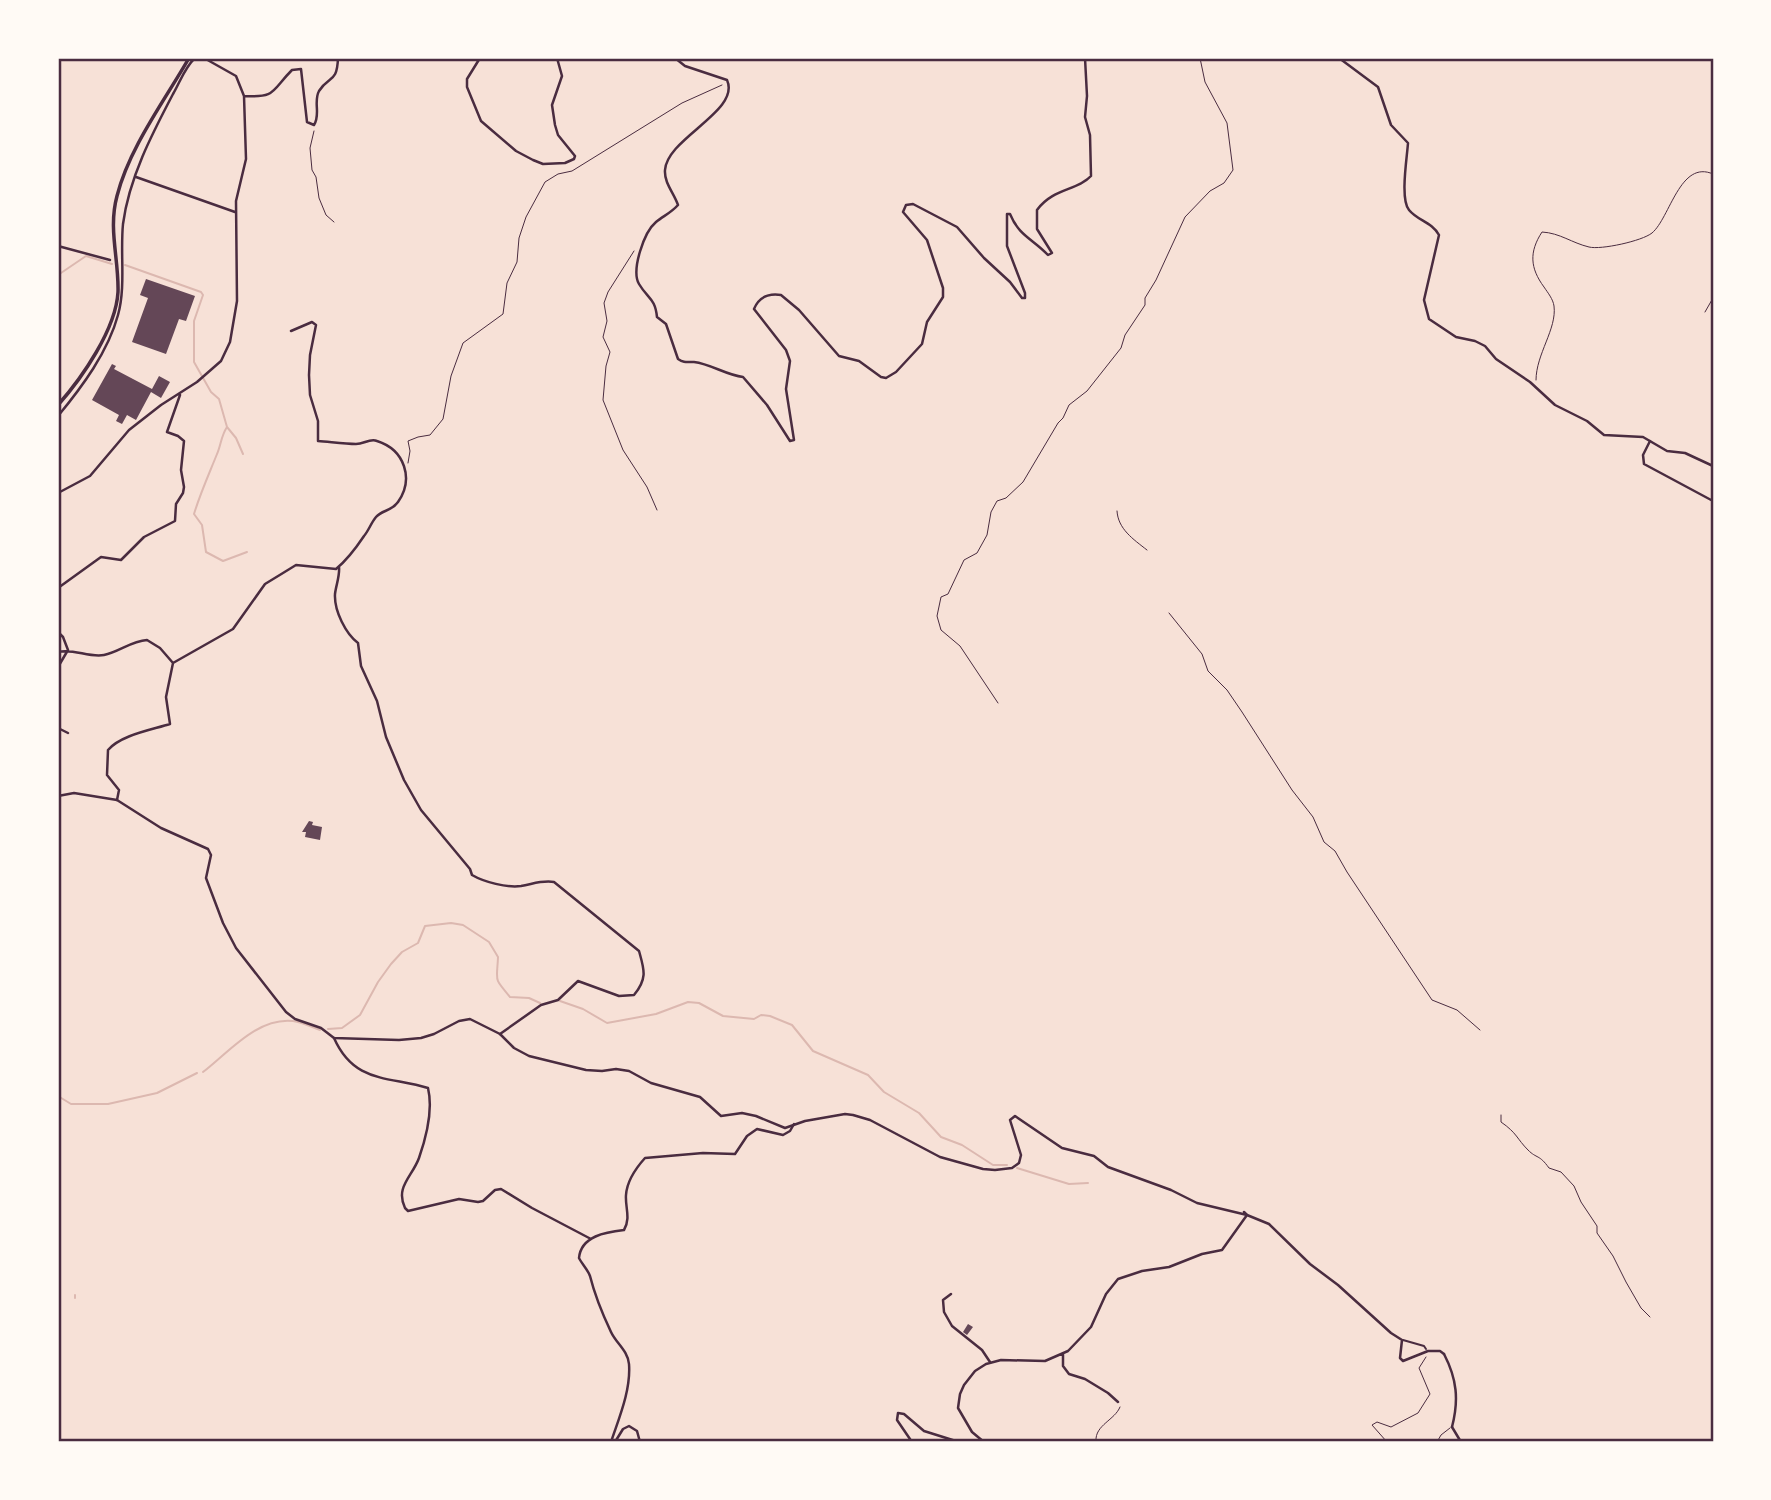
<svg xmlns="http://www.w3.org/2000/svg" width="1771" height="1500" font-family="'Roboto Serif',serif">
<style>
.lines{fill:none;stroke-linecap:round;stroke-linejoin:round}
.stream{stroke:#dcb8b0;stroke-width:2}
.building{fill:#644757}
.path{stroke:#4a2c40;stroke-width:1}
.service{stroke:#4a2c40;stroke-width:1}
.pedestrian{stroke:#4a2c40;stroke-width:2}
.minor{stroke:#4a2c40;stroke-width:2.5}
.tertiary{stroke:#4a2c40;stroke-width:2.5}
.primary{stroke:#4a2c40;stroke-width:3.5}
.neatline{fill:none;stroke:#4a2c40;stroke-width:2.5}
</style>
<rect width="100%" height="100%" fill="#f7e1d7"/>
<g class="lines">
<!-- stream -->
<path class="stream" d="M125,265l76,27 2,3 -9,26v41l17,30 8,7 8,28 9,11 7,16
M58,275l28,-19 26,8
M227,427c-6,9 -6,18 -10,27 -8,20 -17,40 -23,60l8,11 4,27 17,9 24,-9
M560,1001l23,8 24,14 49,-9 32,-12 11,1 24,13 31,3 7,-4 9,1 22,9 21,26 55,24 16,17 35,21 22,24 21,8 31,20h14
M328,1029l14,-1 18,-13 18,-33 13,-18 11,-12 16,-9 7,-17 26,-3 12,2 26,17 9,15c-1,25 -5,20 12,40l19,1 11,5
M203,1072c25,-19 54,-55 90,-51 9,1 19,6 27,9
M58,1096l13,8h37l49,-11 40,-20
M1017,1168l52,16 19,-1
M75,1295v3"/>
</g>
<!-- building -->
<path class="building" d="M146,279l49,17 -9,25 -7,-2 -13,35 -34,-12 16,-44 -8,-3z
M112,364l4,2 -2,3 38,20 7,-13 11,6 -9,16 -10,-6 -15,28 -9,-5 -5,9 -6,-3 3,-6 -27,-15z
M309,821l4,1 -1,3 10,2 -2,13 -15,-3 1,-5h-4z
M968,1324l5,3 -6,8 -4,-3z"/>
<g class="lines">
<!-- path -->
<path class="path" d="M314,131l-4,17 2,22 4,7 3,21 7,17 8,7
M634,251l-26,41 -4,11 3,18 -4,16 7,15 -4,14 -3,34 20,50 24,37 10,23
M1705,312l8,-14
M1536,380c0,-26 21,-51 18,-74 -1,-7 -6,-13 -10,-19 -14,-19 -15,-35 -2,-55 18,1 30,11 47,15 12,3 53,-6 63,-14 18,-15 28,-74 61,-59
M408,463l2,-12 -2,-10 10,-4 12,-2 13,-16 8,-43 12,-33 40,-29 4,-31 10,-21 2,-24 7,-21 19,-35 13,-8 14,-3 110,-68 40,-18
M1117,511c1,18 16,28 30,39
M1169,613l33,41 6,17 19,19 15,22 50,78 21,27 11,25 11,9 12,21 85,128 25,10 23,20
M998,703l-38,-57 -19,-16 -4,-14 4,-19 7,-3 16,-34 13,-7 10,-18 4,-23 6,-11 9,-3 17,-16 35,-59 5,-5 6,-13 18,-14 34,-43 4,-13 20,-30v-7l11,-18 29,-63 25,-26 14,-8 9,-13 -6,-47 -22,-41 -5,-24
M1501,1115v7c16,11 16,17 27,28 9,9 11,4 21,18l12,4 13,14 7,16 16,24v7l16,23 13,26 15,26 9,9
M1120,1407c-5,13 -25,18 -24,34l28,1
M1387,1442l-15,-17 5,-3 14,5 27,-14 12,-19 -11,-26 7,-11"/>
<!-- service -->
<path class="service" d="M1437,1442l4,-7 9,-7"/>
<!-- pedestrian -->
<path class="pedestrian" d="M1403,1340l21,6 2,3"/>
<!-- minor -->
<path class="minor" d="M480,58l-13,21v8l14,34 35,30 17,9 10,4 22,-1 9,-4 1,-3 -17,-21 -3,-10 -3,-20 10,-29 -5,-18
M675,58l10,8 42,14c14,31 -60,58 -62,90 -1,13 9,23 13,35 -7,8 -15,11 -22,17 -12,10 -25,48 -17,62 9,15 16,14 18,33l9,7 12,35c6,4 8,3 16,3 17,2 32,13 49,15l24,28 23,36 4,-1 -8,-51 4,-28 -4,-11 -32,-41c5,-12 14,-16 27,-14l18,15 40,46 20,5 22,16 5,1 10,-6 26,-28 5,-22 16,-25v-9l-16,-48 -24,-28 3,-7 7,-1 44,23 27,31 26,24 12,16h3v-5l-18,-47v-32h3c9,22 23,25 38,41l4,-2 -15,-24v-19c16,-22 40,-19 54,-34l-1,-41 -5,-18 2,-21 -2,-38
M1339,58l39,29 13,38 17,18c-1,15 -8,56 1,67 9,11 23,12 30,25l-15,65 5,19 27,18 19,4 10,5 11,13 34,23 25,23 32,16 17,14 39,2 24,14 18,2 28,13
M244,96c33,2 27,-5 48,-26l9,-1 6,53 7,3c7,-11 -1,-23 5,-34 10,-16 18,-7 19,-33
M136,177l99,35
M58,246l52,14
M58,416c24,-29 50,-64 60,-101 8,-29 2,-61 5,-91 6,-46 29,-90 50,-130 7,-12 12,-27 22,-36
M58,493l32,-17 39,-46 32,-25 36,-23 24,-21 9,-19 7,-41 -1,-100 10,-42 -2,-63 -8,-20 -32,-18
M339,567c1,9 -3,18 -4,27 -1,17 11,40 23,49l3,23 16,35 9,36 18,43 17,30 49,59 2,6c12,7 35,13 49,11 12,-2 21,-6 33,-4l85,69c5,18 9,27 -5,44l-15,1 -41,-15 -20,19 -17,5 -41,29
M58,588l43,-31 20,3 23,-23 31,-16 1,-17 7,-11 1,-6 -3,-17 3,-29 -6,-5 -11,-4 13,-37
M58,595v12
M58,632l5,5 5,13 -10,17
M58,652c15,-4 31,6 46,3 15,-3 27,-14 43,-15l13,8 13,15 60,-34 32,-45 18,-11 13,-8 40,4c11,-9 20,-21 28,-33 5,-6 7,-13 12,-19 6,-7 16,-6 22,-15 16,-23 7,-52 -21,-61 -7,-3 -13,3 -21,3 -11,0 -25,-2 -38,-3v-20l-8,-26 -1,-20 1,-20 6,-30 -4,-3 -21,9
M58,728l10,5
M117,800l2,-10 -12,-15 1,-25c13,-15 43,-20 62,-26l-4,-27 7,-34
M334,1038c20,45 53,38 94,50 5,21 -2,50 -9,70 -7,19 -24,29 -14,50l3,3 51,-12 19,3 5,-1 12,-11 6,-1 31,19 59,31
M951,1294l-8,6 1,12 8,14 30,24 8,12
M1063,1354v12l6,8 16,5 23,14 10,9
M1444,1354c13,25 15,46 8,73
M611,1442c8,-24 20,-52 18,-78 -1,-13 -13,-21 -18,-32 -9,-19 -16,-36 -21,-56 -2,-6 -8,-12 -11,-18 2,-22 27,-26 45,-28 7,-12 1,-23 2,-35 1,-15 10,-27 19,-37l58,-5 32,1 12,-18 10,-7 26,6 7,-4 4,-7
M615,1442l8,-13 6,-3 8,5 3,11
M912,1442l-15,-22 1,-7 6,1 20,17 35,11
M984,1442l-12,-10 -14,-24 2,-14 4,-9 11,-14 11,-7 15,-4 44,1 23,-10 23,-24 15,-33 12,-15 24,-8 27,-4 33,-13 20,-4 25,-35 -3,-3"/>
<!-- tertiary -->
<path class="tertiary" d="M1650,441l-7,14 1,9 69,37
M58,796l16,-3 43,7 44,28 47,21 3,6 -5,23 17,45 13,25 50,64 9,7 26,9 13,10 65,2 22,-2 13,-4 25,-13 11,-2 30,15 14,14 15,8 57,14 16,1 14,-2 13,2 22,12 49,14 21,19 21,-3 14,3 29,12 20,-7 40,-7 8,1 17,5 70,37 43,12 12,1 17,-2 7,-5 2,-8 -11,-35 5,-4 47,32 32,8 14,11 63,23 26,13 50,12 22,9 41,40 28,21 53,48 11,7 -2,18 3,3 25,-10h12l4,3
M1452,1427l9,15"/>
<!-- primary -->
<path class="primary" d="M58,405c24,-27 58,-76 60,-113 1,-33 -10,-63 -1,-96 12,-48 48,-96 72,-138"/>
</g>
<!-- border -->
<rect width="1771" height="1500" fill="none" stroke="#fffaf5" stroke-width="119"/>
<rect x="60" y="60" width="1652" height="1380" class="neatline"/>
</svg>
